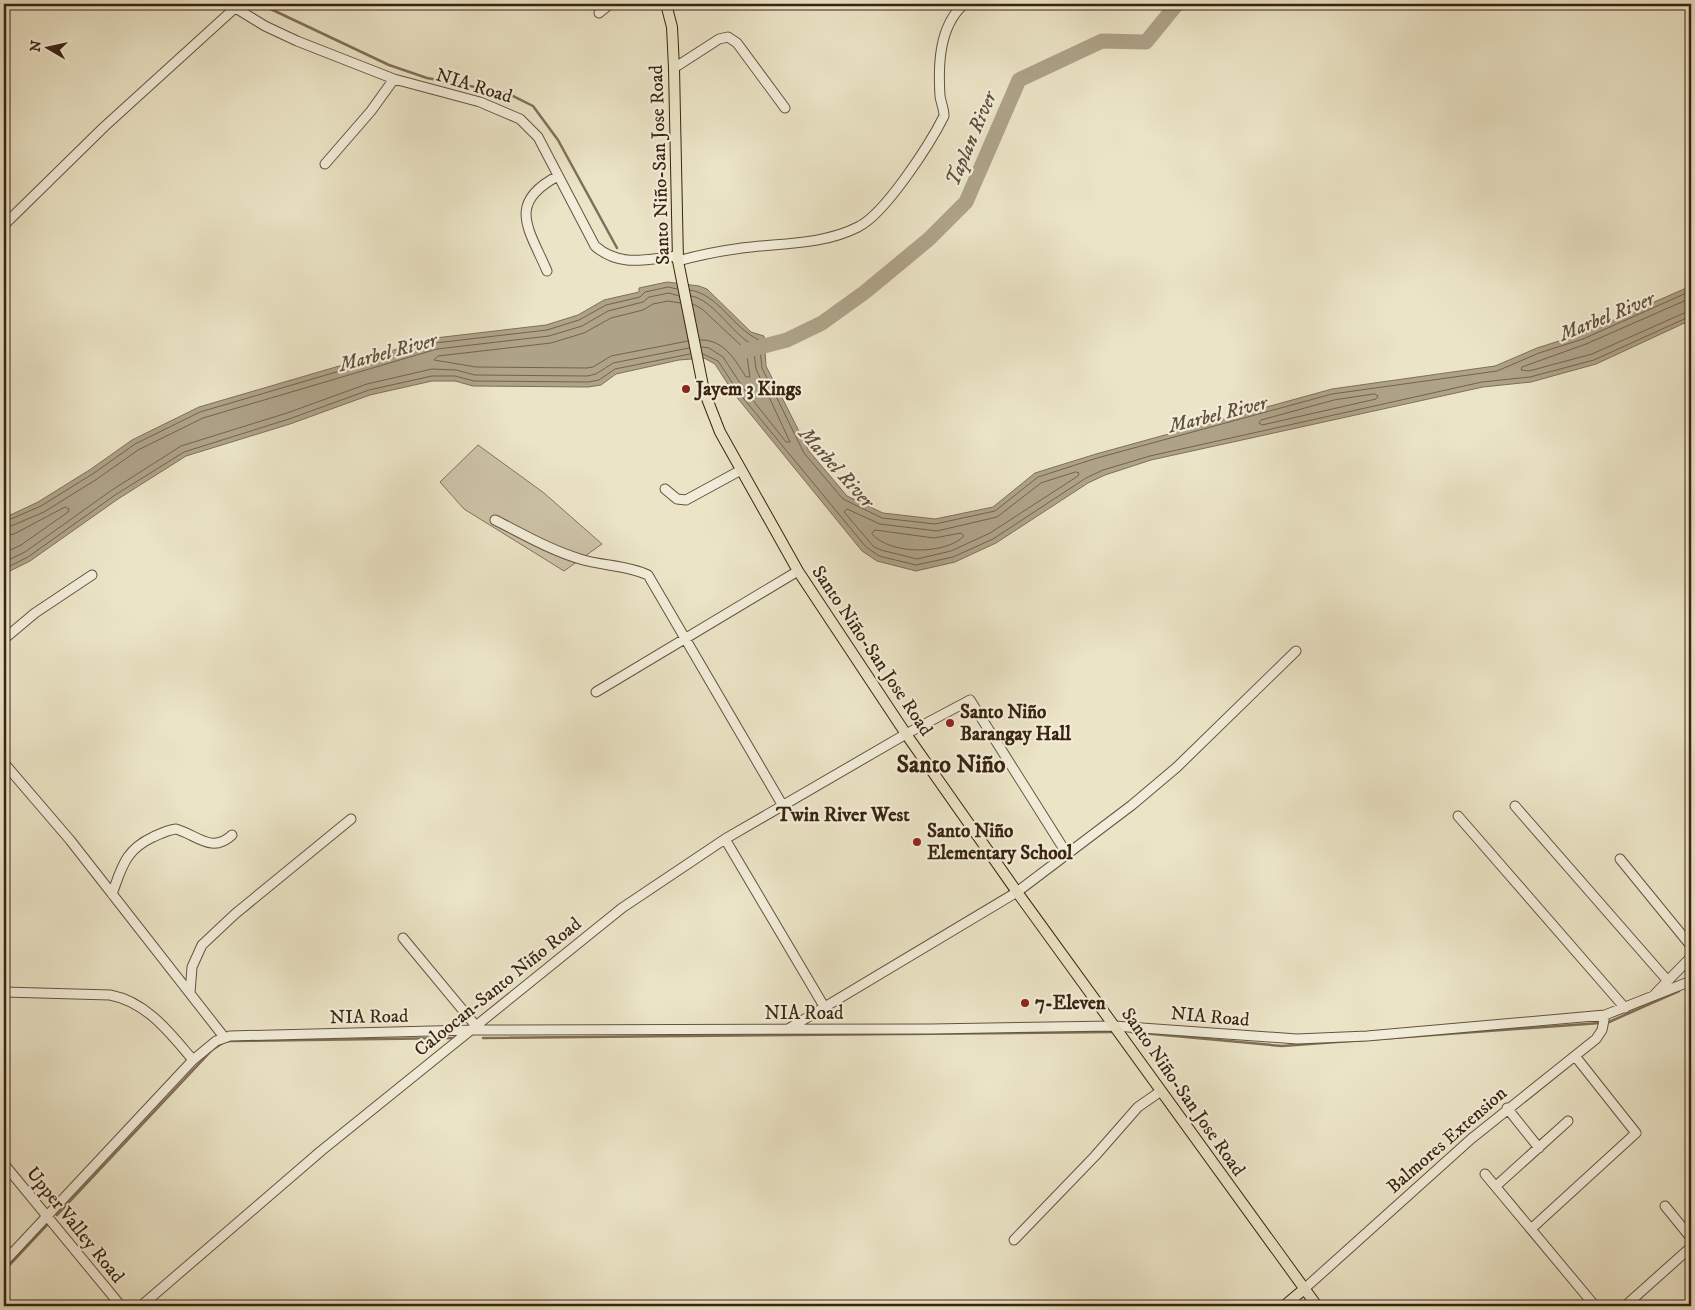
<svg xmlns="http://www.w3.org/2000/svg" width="1695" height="1310" font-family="'IM FELL DW Pica',serif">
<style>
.green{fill:#cdc3a7;stroke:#83735c}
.water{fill:#aea288;stroke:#7f6f58}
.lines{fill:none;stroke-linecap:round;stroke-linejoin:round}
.shore{stroke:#74624c;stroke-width:1}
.stream{stroke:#7f6f58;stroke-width:2.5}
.river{stroke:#aea288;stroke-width:15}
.minor-casing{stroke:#66533e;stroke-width:11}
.major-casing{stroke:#392310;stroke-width:12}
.minor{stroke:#f2edda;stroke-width:9}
.major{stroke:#ebe4c6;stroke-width:10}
.poi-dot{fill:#8f2418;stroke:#f2edda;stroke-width:2}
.labels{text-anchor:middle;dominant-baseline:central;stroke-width:4.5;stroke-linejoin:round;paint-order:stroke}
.street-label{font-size:19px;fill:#392310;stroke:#f2edda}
.poi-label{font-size:19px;font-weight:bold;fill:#392310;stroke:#f2edda;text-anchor:start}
.water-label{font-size:20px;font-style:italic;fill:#624f3a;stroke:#f2edda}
.neighbourhood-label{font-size:20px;font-weight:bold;fill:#392310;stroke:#f2edda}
.district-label{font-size:24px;font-weight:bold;fill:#392310;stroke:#f2edda}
</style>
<rect width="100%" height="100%" fill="#ebe4c6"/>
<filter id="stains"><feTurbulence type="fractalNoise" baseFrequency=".004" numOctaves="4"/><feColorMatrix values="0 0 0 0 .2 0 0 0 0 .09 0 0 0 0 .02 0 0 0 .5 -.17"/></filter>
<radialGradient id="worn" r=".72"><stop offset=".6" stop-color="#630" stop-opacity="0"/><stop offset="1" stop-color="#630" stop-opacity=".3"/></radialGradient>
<!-- green -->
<path class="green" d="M478,445l66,48 58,51 -38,27 -100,-62 -24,-27z"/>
<!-- water -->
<path class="water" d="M667,282l32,4 8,3 44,43 13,4 2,30 43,85 38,45 36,17 52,6 58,-12 42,-34 61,-19 236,-65 163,-23 42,-18 44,-14 110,-48v34l-95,44 -65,18 -48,5 -332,73 -46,15 -17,8 -92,60 -41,19 -39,9 -39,-10 -15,-10 -127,-156 -20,-31 -11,-6 -25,2 -63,14 -15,11 -13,2 -115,-1 -18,-5h-23l-62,14 -80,29 -104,32 -68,43 -88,62 -26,13v-56l34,-16 53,-33 41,-29 67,-33 236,-69 111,-13 32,-10 26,-15 35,-8v-4z"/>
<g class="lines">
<!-- shore -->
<path class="shore" d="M690,290c28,4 43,38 69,50l3,28 42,85 39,46 39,19 53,6 60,-13 43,-34 59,-19 235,-64 165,-23 42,-18 44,-14 108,-48
M691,296c22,3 41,38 62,49l3,24 34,73h-4l-42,-53 -21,-32 -14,-9 -7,-1
M1691,298l-105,46 -64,23 -1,3 8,1 63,-17 99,-44
M680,303l-12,-2 -15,3 -10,6 -32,8 -27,15 -33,10 -113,13 -4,4 42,7 111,1 6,-1 18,-11 77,-15
M693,304l9,5 44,41 4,27h-4c-11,-17 -22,-38 -46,-37
M703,354l15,7 21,32 127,154 13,9 37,9 37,-8 40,-18 93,-61 17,-8 47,-14 332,-74 48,-5 64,-17 97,-44
M1375,394l3,2 -2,3 -114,26 -3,-2 2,-3 73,-20z
M1076,472l3,1 -1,3 -88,57 -39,18 -34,8 -36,-9 -7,-3 -30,-35 3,-3 33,15 57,7 60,-14 44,-34z
M4,522l37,-16 53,-33 41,-29 65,-32 235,-69 112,-13 32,-10 27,-15 34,-8 5,-5 23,-5 9,2
M4,529l40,-17 53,-33 41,-29 65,-32 234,-69 112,-13 33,-10 26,-15 35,-9 6,-5 20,-4 10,3
M875,530l59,8 27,-5 3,3c-19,19 -74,19 -92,-2z
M4,536l10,-2 51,-27 4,2 -1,3 -47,33 -17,8
M4,562l21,-10 87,-62 69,-44 106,-33 80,-29 65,-15 24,1 19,5 112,1 9,-2 17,-11 76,-15
M4,569l24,-12 87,-62 69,-43 105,-33 80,-29 63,-14h23l19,5 114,1 11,-2 16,-11 75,-15"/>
<!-- stream -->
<path class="stream" d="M260,4l129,61 38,13 80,15 26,13 25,34 59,108
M1609,1022l70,-31
M1131,1032l151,14 318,-23
M483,1038l629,-6
M228,1041l227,-3
M57,1215l155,-165 9,-6
M4,1271l44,-47"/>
<!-- river -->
<path class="river" d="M745,351l42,-11 35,-17 43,-31 64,-53 37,-37 53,-122 83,-39 44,1 31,-38"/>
<defs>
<path id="minor" d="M229,4l36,22 32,15 97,38 86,23 40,17 18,18 57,109c25,22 52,13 83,10
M599,13l11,-9
M674,68l45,-29 9,-2 9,6 48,65
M325,164l46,-53 23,-32
M4,225l100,-98 132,-120
M678,261c21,-6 42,-10 64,-13 38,-5 81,-3 116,-21 27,-13 72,-83 86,-111 0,-7 -3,-13 -4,-20 -2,-31 -1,-70 24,-92
M547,271c-18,-42 -41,-68 11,-95
M665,489l12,10 9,1 55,-30
M495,520c28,14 55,30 85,39 22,7 47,6 68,16l135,231
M4,639l31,-26 57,-38
M596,692l202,-121
M4,763l66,77 154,197
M1515,806l152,174
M1458,816l167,192
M725,839l100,169
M1620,859l71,87
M112,894c10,-27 13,-44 41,-57 7,-3 14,-7 23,-8 21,6 36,25 56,6
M403,938l73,88
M4,992l106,3c37,7 60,38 83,65
M190,993l2,-26 10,-22 33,-31 116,-95
M1655,994l36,-37
M788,1029l229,-137 115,-87 45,-38 119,-116
M1507,1108l32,40
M4,1164l117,142
M1485,1174l110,132
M1496,1186l72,-65
M1665,1206l26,32
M1531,1229l105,-96 -61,-77
M1014,1240l81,-84 43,-49 23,-16
M4,1262l189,-202 23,-19 14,-5 241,-6 460,-1 183,-3 183,13 70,-3 238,-21 86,-34
M1303,1290l168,-151 125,-100 6,-9 3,-15
M141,1306l180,-155 301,-243 103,-69 181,-105 64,-34 97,154
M1625,1306l66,-59"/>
<path id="major" d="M666,4l6,23 2,41 4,193 26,130 16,41 78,139 108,163 111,158 300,414
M1284,1306l19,-16"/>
</defs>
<!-- minor casing -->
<use href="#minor" class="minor-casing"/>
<!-- major casing -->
<use href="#major" class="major-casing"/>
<!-- minor -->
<use href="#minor" class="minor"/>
<!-- major -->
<use href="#major" class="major"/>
</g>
<!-- markers -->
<g class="poi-dot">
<circle cx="686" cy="389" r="5"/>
<circle cx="950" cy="723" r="5"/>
<circle cx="917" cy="842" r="5"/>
<circle cx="1025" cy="1003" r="5"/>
</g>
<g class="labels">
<!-- street labels -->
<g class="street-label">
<text transform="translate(474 86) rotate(17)">NIA Road</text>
<text transform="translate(660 165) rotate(-92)">Santo Niño-San Jose Road</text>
<text transform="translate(872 651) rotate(56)">Santo Niño-San Jose Road</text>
<text transform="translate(498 987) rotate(-39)">Caloocan-Santo Niño Road</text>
<text x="804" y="1013">NIA Road</text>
<text transform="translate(369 1017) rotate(-1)">NIA Road</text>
<text transform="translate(1210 1017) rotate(5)">NIA Road</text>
<text transform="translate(1183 1092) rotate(55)">Santo Niño-San Jose Road</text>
<text transform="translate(1447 1140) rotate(-41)">Balmores Extension</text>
<text transform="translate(75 1225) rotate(51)">Upper Valley Road</text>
</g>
<!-- poi labels -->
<g class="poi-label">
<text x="696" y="389">Jayem 3 Kings</text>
<text x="960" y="712">Santo Niño<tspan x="960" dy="22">Barangay Hall</tspan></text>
<text x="927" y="831">Santo Niño<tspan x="927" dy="22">Elementary School</tspan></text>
<text x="1035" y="1003">7-Eleven</text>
</g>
<!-- water labels -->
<g class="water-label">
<text transform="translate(972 139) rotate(-67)">Taplan River</text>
<text transform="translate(1607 317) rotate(-22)">Marbel River</text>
<text transform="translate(388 353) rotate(-15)">Marbel River</text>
<text transform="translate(1218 415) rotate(-14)">Marbel River</text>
<text transform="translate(836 468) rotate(48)">Marbel River</text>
</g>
<!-- neighbourhood labels -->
<g class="neighbourhood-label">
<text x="843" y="815">Twin River West</text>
</g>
<!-- district labels -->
<g class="district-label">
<text x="951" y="765">Santo Niño</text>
</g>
</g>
<!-- margin -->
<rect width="1695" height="1310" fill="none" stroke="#ebe4c6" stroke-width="20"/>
<rect x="5" y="5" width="1685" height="1300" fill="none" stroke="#392310" stroke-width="2.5"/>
<rect x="10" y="10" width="1675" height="1290" fill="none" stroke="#392310"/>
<!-- north arrow -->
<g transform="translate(48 48) rotate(279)" stroke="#f2edda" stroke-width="4" paint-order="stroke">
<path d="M0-4L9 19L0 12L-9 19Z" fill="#392310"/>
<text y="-8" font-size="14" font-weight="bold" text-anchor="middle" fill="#392310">N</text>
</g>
<rect width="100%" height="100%" filter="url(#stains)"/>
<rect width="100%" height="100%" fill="url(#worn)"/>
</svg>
